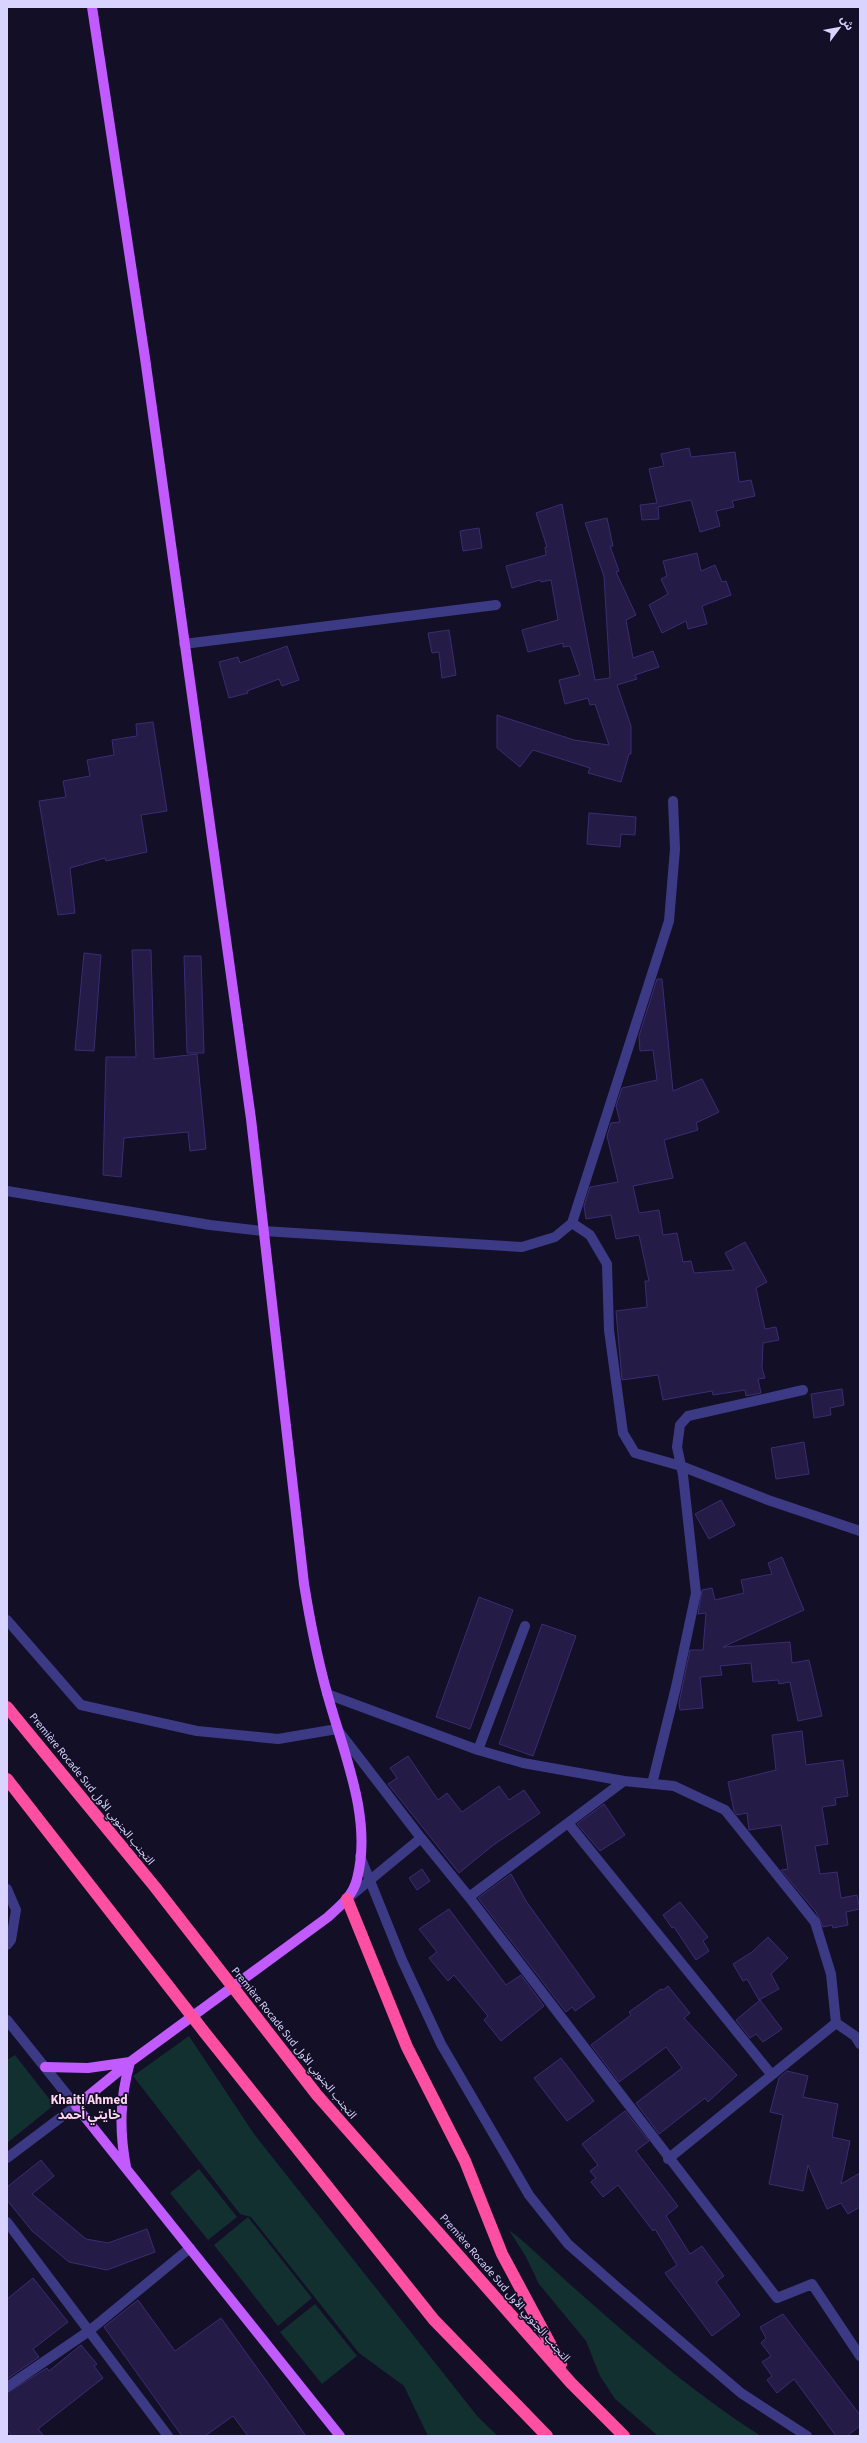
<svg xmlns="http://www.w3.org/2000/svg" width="867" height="2443" font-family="'Source Sans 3','Noto Sans Arabic',sans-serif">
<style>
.green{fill:#12302f}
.building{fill:#241b47;stroke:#3b2d73}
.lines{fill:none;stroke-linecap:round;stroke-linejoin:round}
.minor{stroke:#3d3a85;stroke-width:10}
.major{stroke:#c25bff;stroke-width:10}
.highway{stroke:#ff4fa3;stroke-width:12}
.labels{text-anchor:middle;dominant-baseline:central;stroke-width:3.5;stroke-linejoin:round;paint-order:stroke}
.street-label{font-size:11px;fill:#d9d4ff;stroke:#130f26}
.quarter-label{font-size:13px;font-weight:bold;fill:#ffd6f0;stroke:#130f26}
</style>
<rect width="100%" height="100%" fill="#130f26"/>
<!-- green -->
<path class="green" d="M189,2036l65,98 224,283 20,19h-70l-24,-50 -45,-33 -108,-136 -11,-3 -107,-138z
M15,2055l39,50 -47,38v-83z
M199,2169l38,48 -29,23 -38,-47z
M248,2217l64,81 -34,28 -64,-81z
M509,2230c24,18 42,38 64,57 60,53 120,106 188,149h-103l-43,-37 -15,-23 -14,-35 -47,-57 -13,-27z
M315,2304l42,52 -35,28 -42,-52z"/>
<!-- building -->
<path class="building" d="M689,448l2,9 44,-5 4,30 12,-2 4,16 -23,5 2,6 -18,4 4,15 -20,6 -9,-32 -33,7 1,12 -17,1 -2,-15 17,-2 -8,-34 15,-3 -3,-12z
M562,504l33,176 15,-2 -6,-102 -19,-53 22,-5 6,28h-3l9,25 -3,1 20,43 -10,5 7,38 20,-7 6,16 -24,8 2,4 -20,6 14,41v28h-2l-8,28 -33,-9 2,-5 -57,-18 -13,17 -23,-19v-33l77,25 35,5 -14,-41 -5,1 -2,-7 -23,6 -6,-24 21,-5 -10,-29 -7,1v-4l-35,9 -6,-22 36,-10 -7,-40 -10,2 -1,-2 -28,8 -6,-22 40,-11 -1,-8h2l-11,-34z
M479,528l3,20 -19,3 -3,-20z
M697,553l4,18 14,-6 7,17 4,-1 5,14 -29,11 5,18 -19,5 -2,-8 -24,12 -13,-28 19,-11 -7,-15 6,-3 -4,-15z
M449,630l7,45 -14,3 -3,-26 -7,1 -4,-20z
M287,646l12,34 -17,6 -3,-7 -32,12 1,2 -19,5 -10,-36 19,-5 2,6z
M153,722l14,89 -26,4 6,37 -41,9 -1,-3 -35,10 5,45 -17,2 -19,-114 27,-4 -3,-16 27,-5 -3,-16 27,-5 -2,-15 25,-4 -1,-12z
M589,813l47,4 -1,18 -14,-1 -1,13 -33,-3z
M132,950h19l3,109 43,-5 9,95 -16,2 -2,-19 -64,6 -3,39 -18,-2 3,-118h30z
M84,953l17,2 -7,96 -19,-1z
M184,956h17l3,97h-17z
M657,979h5l11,112 29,-12 17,33 -23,11 2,7 -34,10 9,38 -40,8 6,27 20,-3 4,25 14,-2 6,29 8,-1 3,12 40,-3 -9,-17 20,-11 22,40 -11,6 9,41 11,-2 3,13 -16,3 -1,25 3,10 -7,1 3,14 -15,3 -1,-6 -32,5 -1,-4 -49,9 -5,-25 -36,5 -6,-69 31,-4 -2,-26h4l-10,-46 -23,4 -5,-24 -25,4 -2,-13 6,-19 28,-5 -11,-46 4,-13 9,-1 -4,-16 6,-18 35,-8 -4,-30 -13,1 -1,-15z
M842,1389l2,16 -14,3 1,7 -17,3 -3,-24z
M804,1442l5,32 -33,5 -5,-31z
M721,1500l14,25 -26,14 -14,-25z
M782,1557l22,53 -81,37 67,-5 2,21 17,-3 13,56 -24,5 -8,-39 -11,2 -1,-4 -25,2 -2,-19 -31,3 2,9 -22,2 3,31 -23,2 -1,-7 11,-53h13l3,-37 -8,1 4,-24 10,-2 3,12 29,-7 -3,-13 31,-6 -4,-11z
M479,1597l34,13 -43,119 -34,-12z
M542,1624l34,12 -43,120 -34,-12z
M802,1731l4,34 37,-5 5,36 -13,2 1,7 -14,2 6,37 -13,2 5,28 17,-2 4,26 16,-3 3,14 -14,3 2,13 -15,3 -1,-3 -9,2 -7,-15 -35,-42 7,-1 -7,-44 -32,5 -2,-17 -10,2 -3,-4 -6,-29 48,-12 -4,-35z
M408,1756l30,44 9,-7 15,19 37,-26 10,14 15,-10 16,23 -48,33 -33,27 -71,-89 9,-6 -7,-10z
M604,1804l21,31 -25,16 -23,-27z
M422,1869l8,12 -13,9 -8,-12z
M511,1874l15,27 69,96 -20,14 -3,-4 -6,5 -88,-114z
M680,1902l28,35 -5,4 6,10 -13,9 -22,-33 -2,1 -9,-13z
M449,1909l57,76 15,-10 23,31 -43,35 -17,-21 4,-4 -34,-41 -6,6 -19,-23 8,-6 -18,-23z
M768,1937l20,21 -17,16 8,15 -20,11 -12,-21 -4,2 -10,-17 19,-12z
M668,1986l22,27 -6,5 53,57 -29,27 -3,-4 -46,36 -23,-31 46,-35 -16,-21 -47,35 -28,-37 40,-30 -2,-3 32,-23 2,1z
M760,2000l22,29 -19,13 -7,-8 -6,4 -14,-18z
M561,2058l33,43 -27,20 -33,-43z
M787,2071l21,5 -5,21 35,7 -6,33 18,4 -9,43 19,-11v34l-12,7 -7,-11 -14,6 -19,-44 -5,26 -34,-7 14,-69 -13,-3 9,-34z
M625,2111l24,30 -13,10 42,55 -12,10 24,38 12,-8 22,30 -8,6 24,33 -28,21 -47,-63 12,-8 -22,-36 -2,2 -35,-46 -15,12 -12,-15 5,-4 -6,-7 8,-6 -16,-21z
M41,2160l13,16 -22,18 54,45 22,4 39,-14 8,23 -48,18 -38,-8 -37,-31 -25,-31v-13z
M33,2278l35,44 -35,27 6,8 -32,22v-80z
M138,2300l37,51 46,-33 85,118h-58l-15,-20 -28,20h-23l-78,-109z
M783,2314l77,101v11l-13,10h-11l-42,-57 -17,14 -10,-13 5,-4 -10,-14 9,-6 -10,-13 5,-5 -6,-11z
M81,2345l16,19 -3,2 9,12 -65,51 6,7h-32l-5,-6v-37l40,-25 2,3z"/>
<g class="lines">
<!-- minor -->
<path class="minor" d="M184,644l312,-39
M7,1191l203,34 53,6 259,16 33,-10 17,-14 97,-302 6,-72 -2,-48
M572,1223l18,12 17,29 2,66 14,103 12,20 46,13 87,34 92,31
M7,1620l74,85 116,26 81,8 59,-10 84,109 48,59 308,401 35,-14 48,72
M327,1694l151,56 45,13 101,18
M478,1750l47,-124
M652,1784l24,-97 20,-94 -13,-118 -6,-28 3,-22 8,-9 115,-26
M568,1823l203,251
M360,1856l42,104 39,84 88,151 39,49 50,44 123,105 66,43
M7,1889l9,21 -5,30 -4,5
M469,1897l155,-116 50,5 51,24 90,112 16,52 5,49 -168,136
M347,1899l74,-61
M7,2020l69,86 -69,52
M836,2023l19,13 5,8
M7,2222l161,214
M7,2387l82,-56 101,-83"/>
<!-- major -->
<path class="major" d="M92,7l53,351 106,761 53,465c6,37 13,73 23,109 16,59 46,125 30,186 -4,17 -17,27 -29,38l-198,145 -54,44 264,330
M45,2067l43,1 42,-6c-10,36 -11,68 -4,105"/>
<!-- highway -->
<path class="highway" d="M7,1707l148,180 162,208 254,288 53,53
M7,1779l198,254 229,287 113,116
M347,1899l60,148 58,114 37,93 59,110"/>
</g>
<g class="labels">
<!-- street labels -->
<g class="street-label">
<text transform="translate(92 1789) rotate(51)">Première Rocade Sud التجنب الجنوبي الأول</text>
<text transform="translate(294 2043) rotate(51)">Première Rocade Sud التجنب الجنوبي الأول</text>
<text transform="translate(505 2288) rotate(49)">Première Rocade Sud التجنب الجنوبي الأول</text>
</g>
<!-- quarter labels -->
<g class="quarter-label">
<text x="89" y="2100">Khaiti Ahmed<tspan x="89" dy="15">خايتي أحمد</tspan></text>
</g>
</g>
<!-- border -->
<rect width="867" height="2443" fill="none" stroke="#d9d4ff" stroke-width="16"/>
<!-- north arrow -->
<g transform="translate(839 28) rotate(58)" stroke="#130f26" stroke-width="3" paint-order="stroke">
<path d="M0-3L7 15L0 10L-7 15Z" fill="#d9d4ff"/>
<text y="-6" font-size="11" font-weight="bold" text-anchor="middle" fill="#d9d4ff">ش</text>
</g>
</svg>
